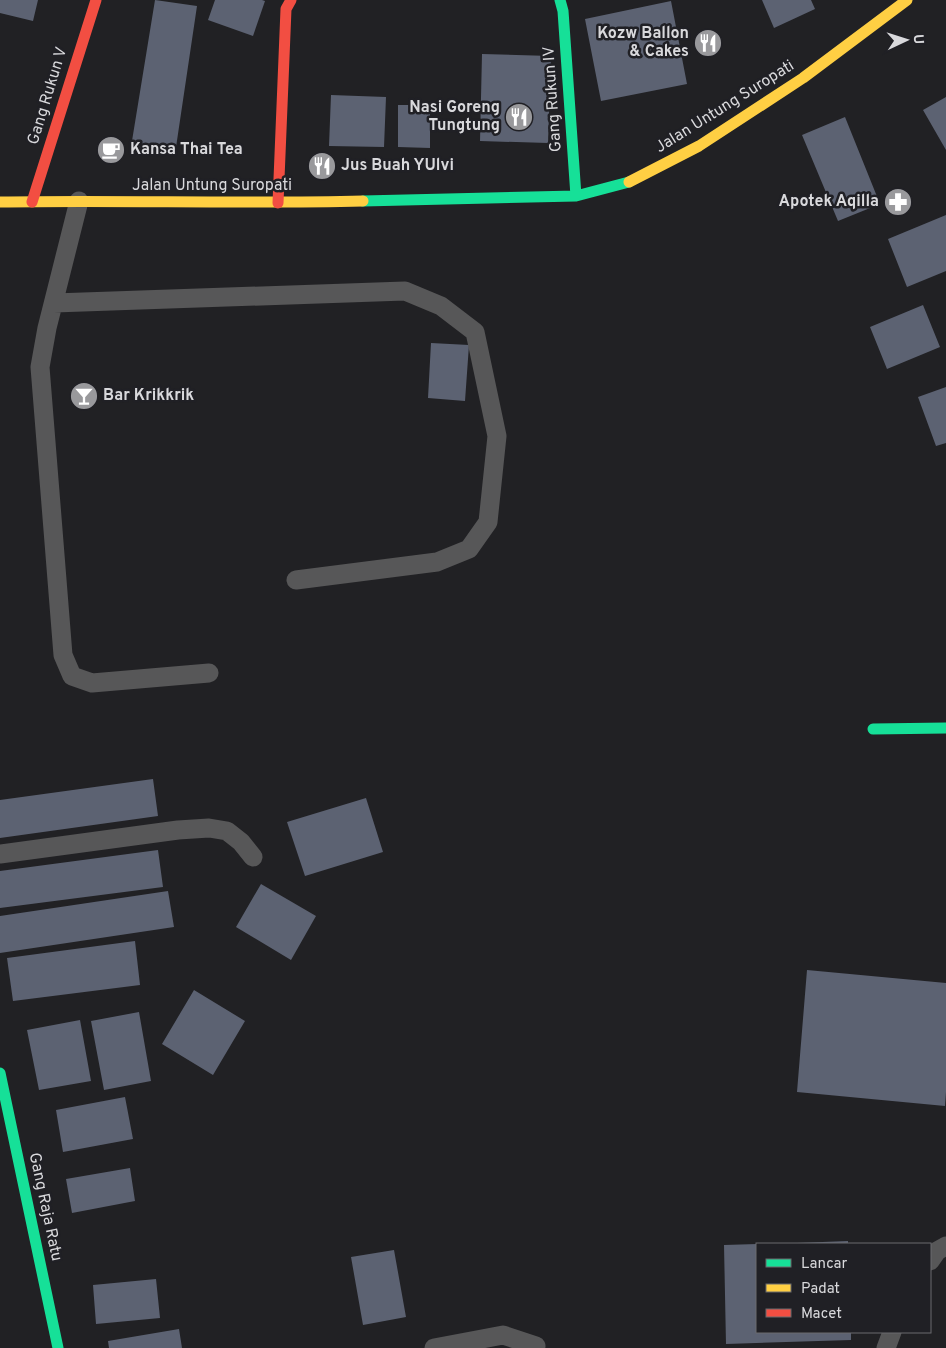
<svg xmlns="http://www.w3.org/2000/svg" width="946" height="1348" font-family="Overpass,sans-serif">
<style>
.building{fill:#5c6272}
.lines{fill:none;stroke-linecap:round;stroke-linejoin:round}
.lane{stroke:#575758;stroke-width:19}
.fast{stroke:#16e098;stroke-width:11}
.slow{stroke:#ffcf43;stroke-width:11}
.jam{stroke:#f24e42;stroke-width:11}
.labels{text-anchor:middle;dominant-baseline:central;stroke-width:5;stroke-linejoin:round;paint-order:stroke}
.poi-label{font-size:16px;font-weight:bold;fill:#d9d9dc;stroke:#202025;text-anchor:end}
.street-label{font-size:16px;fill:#d9d9dc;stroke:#202025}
</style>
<rect width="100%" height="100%" fill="#212124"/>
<!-- building -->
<path class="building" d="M0,0h38l-5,21 -33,-8z
M155,0l42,6 -22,148 -44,-7z
M215,0h47l3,1 -12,35 -45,-16z
M762,0h49l4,9 -41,19z
M671,1l16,83 -86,17 -16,-82z
M482,54l69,2 -3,87 -68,-2z
M331,95l55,2 -2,50 -55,-1z
M946,97v53l-23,-40z
M398,105h32v43l-32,-1z
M845,117l35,87 -42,17 -36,-86z
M946,215v56l-39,16 -19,-48z
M923,305l17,42 -53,22 -17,-42z
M431,343l38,2 -4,56 -37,-3z
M946,387v56l-10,3 -18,-49z
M153,779l5,37 -158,22v-38z
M366,798l17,54 -78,24 -18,-54z
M158,850l5,37 -163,21v-37z
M261,884l55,32 -25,44 -55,-33z
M168,891l6,36 -174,26v-37z
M135,941l5,44 -127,16 -6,-43z
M807,970l139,13v109l-1,14 -148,-14z
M194,990l51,31 -32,54 -51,-31z
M139,1012l12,69 -47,9 -13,-69z
M80,1020l11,61 -52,9 -12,-60z
M125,1097l8,42 -70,13 -7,-42z
M130,1168l5,33 -63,12 -6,-34z
M848,1241v3h-51v-1z
M757,1244v88h94v8l-125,4 -2,-99z
M394,1250l12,67 -43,8 -12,-68z
M156,1279l4,39 -64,6 -3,-39z
M179,1329l3,19h-73l-1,-7z"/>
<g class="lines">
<!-- lane -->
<path class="lane" d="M79,201l-32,127 -7,39 23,288 9,21 20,7 117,-10
M54,303l351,-12 36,15 34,26 22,104 -9,86 -19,27 -32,13 -141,18
M0,854l178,-24 31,-2 18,3 14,11 12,15
M930,1261l7,-10 9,-5
M434,1348l69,-13 33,11
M886,1348l6,-16"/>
<!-- fast -->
<path class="fast" d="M560,0l3,11 13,185
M363,201l213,-5 53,-14
M873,729l73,-1
M0,1073l58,275"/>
<!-- slow -->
<path class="slow" d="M629,182l70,-36 104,-68 104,-78
M0,202c121,-2 242,2 363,-1"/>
<!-- jam -->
<path class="jam" d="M32,202l64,-202
M278,203l8,-194 5,-9"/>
</g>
<!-- icons -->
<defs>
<symbol id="restaurant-disc" viewBox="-11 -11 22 22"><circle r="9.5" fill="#99999c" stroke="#202025"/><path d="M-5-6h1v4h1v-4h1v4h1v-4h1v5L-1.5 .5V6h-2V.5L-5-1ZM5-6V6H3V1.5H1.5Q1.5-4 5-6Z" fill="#fff"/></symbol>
<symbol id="cafe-disc" viewBox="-11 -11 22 22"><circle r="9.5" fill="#99999c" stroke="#202025"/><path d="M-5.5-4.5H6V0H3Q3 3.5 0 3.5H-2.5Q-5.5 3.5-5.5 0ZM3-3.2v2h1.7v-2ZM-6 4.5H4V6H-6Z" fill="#fff"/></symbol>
<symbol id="pharmacy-disc" viewBox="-11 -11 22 22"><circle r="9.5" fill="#99999c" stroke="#202025"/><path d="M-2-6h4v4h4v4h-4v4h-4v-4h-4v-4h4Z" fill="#fff"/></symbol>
<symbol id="bar-disc" viewBox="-11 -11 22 22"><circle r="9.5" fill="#99999c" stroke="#202025"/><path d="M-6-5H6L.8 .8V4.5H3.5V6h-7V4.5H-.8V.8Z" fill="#fff"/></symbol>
</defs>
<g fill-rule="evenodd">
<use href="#restaurant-disc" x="692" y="27" width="32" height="32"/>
<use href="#restaurant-disc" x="503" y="101" width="32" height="32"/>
<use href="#cafe-disc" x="95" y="134" width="32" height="32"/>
<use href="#restaurant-disc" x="306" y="150" width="32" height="32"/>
<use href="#pharmacy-disc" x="882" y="186" width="32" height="32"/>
<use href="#bar-disc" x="68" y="380" width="32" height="32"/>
</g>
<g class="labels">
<!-- poi labels -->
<g class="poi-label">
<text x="689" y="34">Kozw Ballon<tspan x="689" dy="18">&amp; Cakes</tspan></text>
<text x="500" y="108">Nasi Goreng<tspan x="500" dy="18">Tungtung</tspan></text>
<text x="130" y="150" text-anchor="start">Kansa Thai Tea</text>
<text x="341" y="166" text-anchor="start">Jus Buah YUlvi</text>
<text x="879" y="202">Apotek Aqilla</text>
<text x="103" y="396" text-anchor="start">Bar Krikkrik</text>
</g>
<!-- street labels -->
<g class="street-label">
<text transform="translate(48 96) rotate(-73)">Gang Rukun V</text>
<text transform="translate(553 99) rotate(-94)">Gang Rukun IV</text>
<text transform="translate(725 107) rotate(-32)">Jalan Untung Suropati</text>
<text x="212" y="186">Jalan Untung Suropati</text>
<text transform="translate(45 1207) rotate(78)">Gang Raja Ratu</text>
</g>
</g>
<!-- legend -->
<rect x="756" y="1243" width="175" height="90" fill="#202025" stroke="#6a6a6e"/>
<rect x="766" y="1259" width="25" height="8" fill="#16e098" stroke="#6a6a6e"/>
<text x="801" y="1268" font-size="15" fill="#d9d9dc">Lancar</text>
<rect x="766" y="1284" width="25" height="8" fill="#ffcf43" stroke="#6a6a6e"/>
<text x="801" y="1293" font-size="15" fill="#d9d9dc">Padat</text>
<rect x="766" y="1309" width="25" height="8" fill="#f24e42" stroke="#6a6a6e"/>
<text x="801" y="1318" font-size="15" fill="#d9d9dc">Macet</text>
<!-- north arrow -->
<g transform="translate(906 40) rotate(86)" stroke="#202025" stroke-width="4" paint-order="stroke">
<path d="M0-4L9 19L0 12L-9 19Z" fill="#d9d9dc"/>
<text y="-8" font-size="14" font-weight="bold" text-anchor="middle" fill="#d9d9dc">U</text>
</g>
</svg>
